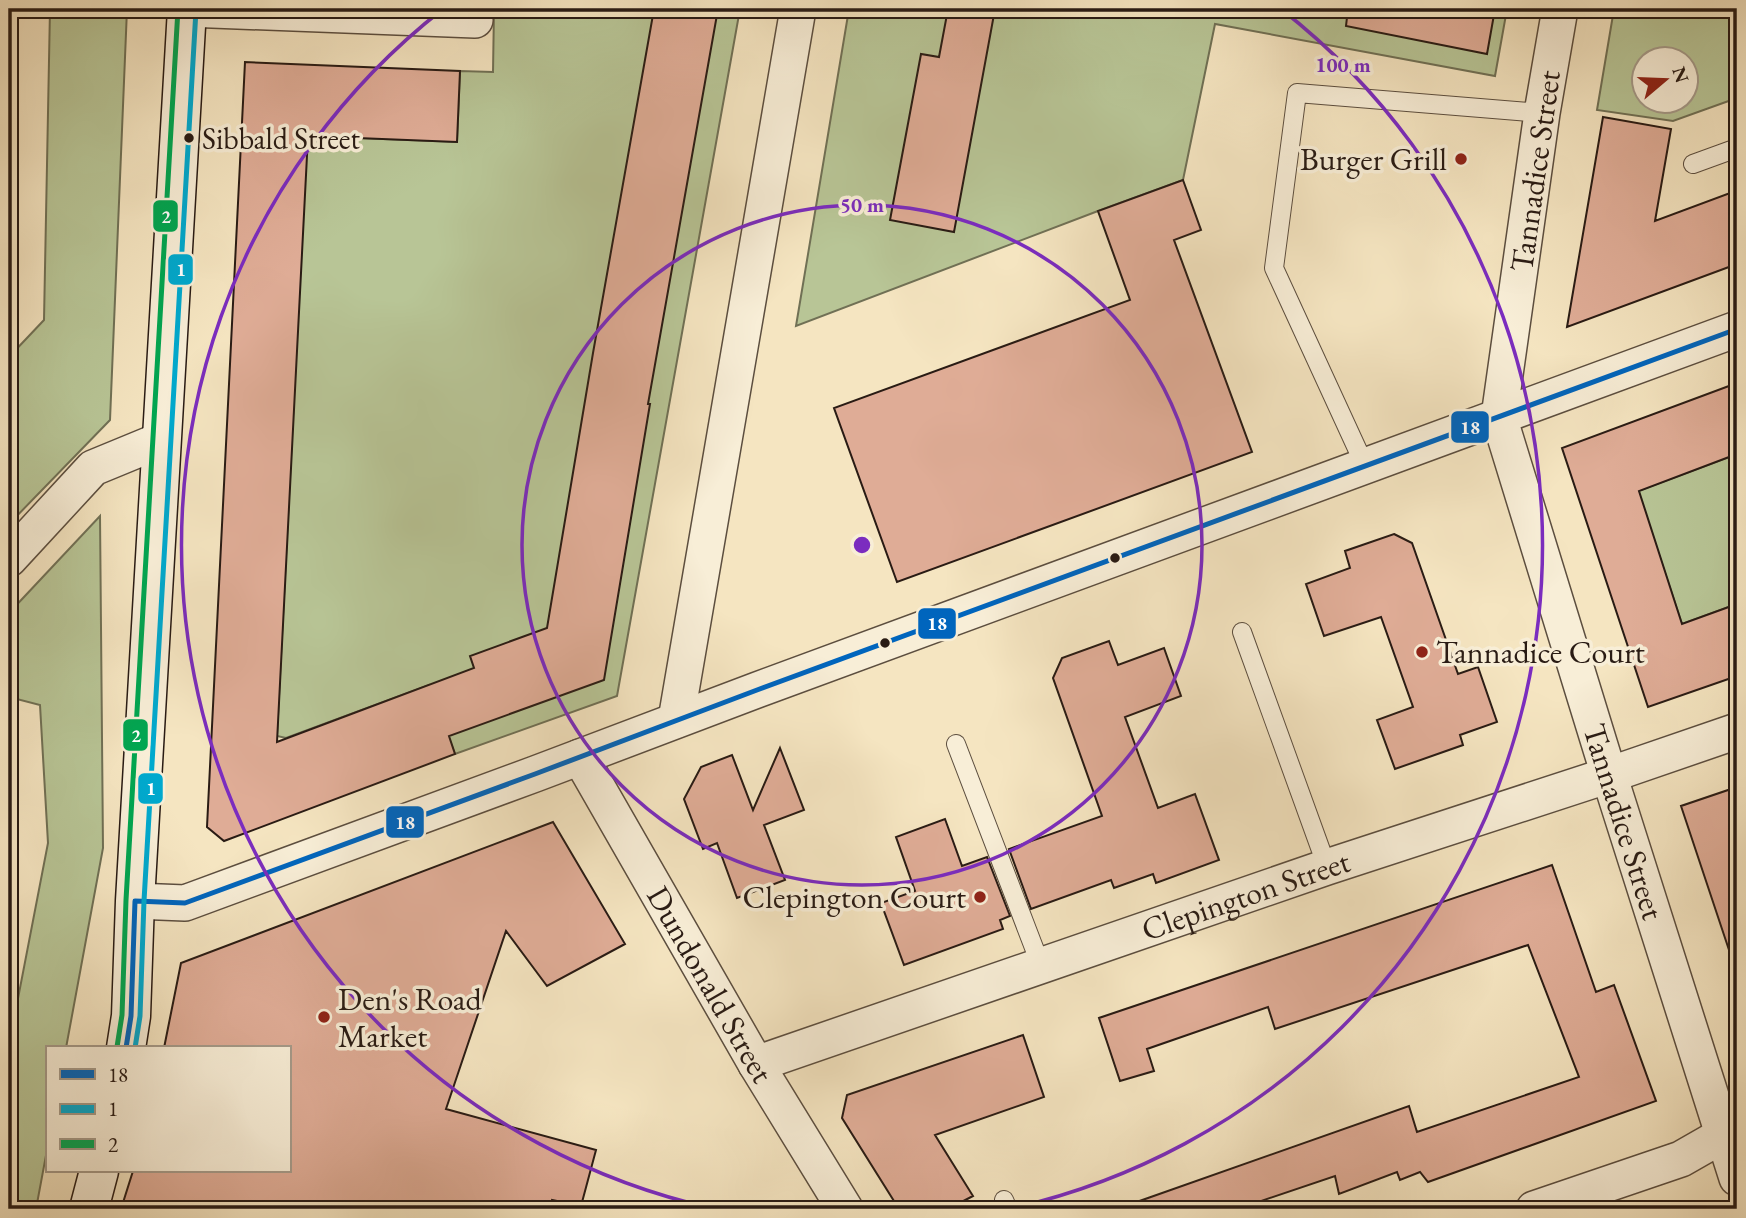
<svg xmlns="http://www.w3.org/2000/svg" width="1746" height="1218" font-family="'EB Garamond',serif">
<style>
.green{fill:#b8c596;stroke:#707055;stroke-width:2;fill-rule:evenodd}
.building{fill:#dfac96;stroke:#291b14;stroke-width:2}
.lines{fill:none;stroke-linecap:round;stroke-linejoin:round}
.lane-casing{stroke:#5c4e3f;stroke-width:20}
.street-casing{stroke:#5c4e3f;stroke-width:38}
.secondary-casing{stroke:#291b14;stroke-width:41}
.lane{stroke:#f8eed7;stroke-width:18}
.street{stroke:#f8eed7;stroke-width:35}
.secondary{stroke:#f8eed7;stroke-width:38}
.bus-1-casing{stroke:#f8eed7;stroke-width:10}
.bus-2-casing{stroke:#f8eed7;stroke-width:10}
.bus-3-casing{stroke:#f8eed7;stroke-width:10}
.bus-1{stroke:#0065bd;stroke-width:5}
.bus-2{stroke:#00a9ce;stroke-width:5}
.bus-3{stroke:#00a651;stroke-width:5}
.ring{fill:none;stroke:#7b2cbf;stroke-width:3.5}
.bus-dot{fill:#291b14;stroke:#f8eed7;stroke-width:2.5}
.poi-dot{fill:#8f2418;stroke:#f8eed7;stroke-width:2.5}
.labels{text-anchor:middle;dominant-baseline:central;stroke-width:7;stroke-linejoin:round;paint-order:stroke}
.bus-label{font-size:30px;fill:#291b14;stroke:#f8eed7;text-anchor:start}
.poi-label{font-size:32px;fill:#291b14;stroke:#f8eed7;text-anchor:end}
.street-label{font-size:32px;fill:#291b14;stroke:#f8eed7}
.centre{fill:#7b2cbf;stroke:#f8eed7;stroke-width:3.5}
.ring-label{font-size:21px;text-anchor:middle;font-weight:bold;fill:#7b2cbf;stroke:#f8eed7;stroke-width:7;stroke-linejoin:round;paint-order:stroke}
.line-badge{stroke:#f8eed7;stroke-width:2.5}
.badge-label{font-size:19px;text-anchor:middle;font-weight:bold;fill:#fff}
</style>
<rect width="100%" height="100%" fill="#f5e5c1"/>
<filter id="stains"><feTurbulence type="fractalNoise" baseFrequency=".00286" numOctaves="4"/><feColorMatrix values="0 0 0 0 .2 0 0 0 0 .09 0 0 0 0 .02 0 0 0 .5 -.17"/></filter>
<radialGradient id="worn" r=".72"><stop offset=".6" stop-color="#630" stop-opacity="0"/><stop offset="1" stop-color="#630" stop-opacity=".3"/></radialGradient>
<!-- green -->
<path class="green" d="M50,9h77l-17,411 -101,104v-167l35,-37z
M494,9h246l-123,687 -162,58 -26,-69 -143,53 -9,-2 30,-600 150,6 3,-71 33,1z
M849,9h658l-12,67 -280,-52 -32,156 -85,31 -302,115z
M1614,9h123v89l-64,23 -76,-11zM1644,60h42v42h-42z
M1737,454v150l-55,20 -44,-133z
M100,516l3,332 -37,200h-19v102l-11,59h-27v-164l39,-202 -8,-138 -31,-8v-84z"/>
<!-- building -->
<path class="building" d="M654,9h64l-70,395h2l-46,276 -155,56 6,18 -231,87 -17,-14 38,-765 215,9 -3,71 -149,-6 -31,606 197,-74 -4,-12 77,-28 46,-275z
M948,9h47l-41,223 -64,-12 31,-166 18,3z
M1348,9h147l-8,45 -141,-28z
M1603,117l68,12 -16,92 75,-28 7,19v52l-170,63z
M1183,180l18,50 -27,10 78,212 -355,130 -63,-174 296,-108 -32,-89z
M1737,383v71l-98,37 43,133 55,-20v72l-89,31 -86,-259z
M1394,534l18,9 46,131 20,-7 19,55 -37,13 3,10 -68,24 -18,-49 36,-13 -32,-90 -57,19 -18,-52 44,-16 -5,-17z
M1109,641l9,24 46,-17 17,48 -56,21 33,91 37,-14 24,66 -63,23 -3,-9 -39,14 -3,-8 -80,29 -22,-60 93,-33 -49,-138 9,-20z
M780,748l24,62 -40,15 21,55 -48,18 -20,-55 -14,6 -19,-50 17,-32 31,-12 21,55z
M1737,787v165l-7,1 -49,-147z
M945,819l17,47 25,-9 23,59 -10,4 3,9 -99,36 -23,-62 34,-12 -19,-54z
M553,822l72,122 -78,42 -41,-55 -60,178 150,41 -15,56 -29,-6 -3,9h-428l12,-38h156v-123h-125l17,-85z
M1552,865l44,127 18,-7 42,116 -228,81 -8,-10 -20,8 -3,-8 -58,22 -4,-18 -77,26 3,7h-129l-1,-5 278,-98 8,26 162,-55 -51,-132 -253,84 -7,-22 -121,42 7,22 -34,10 -21,-63z
M1023,1035l21,62 -109,38 38,61 -25,13h-49l-57,-91 5,-23z"/>
<g class="lines">
<defs>
<path id="lane" d="M1693,164l44,-16
M1365,466l-91,-198 23,-175 245,20
M1242,632l85,235
M956,744l85,222
M1004,1200l4,9"/>
<g id="street">
<path d="M187,9l288,11"/>
<path id="s1" d="M1560,9l-18,104 -43,304 110,358 128,403"/>
<path d="M9,559l84,-91 68,-28"/>
<path d="M676,720l122,-711"/>
<path id="s2" d="M580,757l176,307 89,145"/>
<path d="M135,901l50,2 350,-129 222,-84 980,-361"/>
<path id="s3" d="M756,1064l571,-197 282,-92 128,-44"/>
<path d="M1534,1209l147,-50 56,-32"/>
</g>
<path id="secondary" d="M126,1048l5,-32 4,-115 52,-892
M89,1209l10,-38"/>
</defs>
<!-- lane casing -->
<use href="#lane" class="lane-casing"/>
<!-- street casing -->
<use href="#street" class="street-casing"/>
<!-- secondary casing -->
<use href="#secondary" class="secondary-casing"/>
<!-- lane -->
<use href="#lane" class="lane"/>
<!-- street -->
<use href="#street" class="street"/>
<!-- secondary -->
<use href="#secondary" class="secondary"/>
<defs>
<path id="bus-1" d="M135,901l50,2 350,-129 222,-84 980,-361
M126,1048l5,-32 4,-115"/>
<path id="bus-2" d="M135,1048l5,-32 4,-115 52,-891"/>
<path id="bus-3" d="M117,1047l5,-32 4,-115 52,-891"/>
</defs>
<!-- bus-1 casing -->
<use href="#bus-1" class="bus-1-casing"/>
<!-- bus-2 casing -->
<use href="#bus-2" class="bus-2-casing"/>
<!-- bus-3 casing -->
<use href="#bus-3" class="bus-3-casing"/>
<!-- bus-1 -->
<use href="#bus-1" class="bus-1"/>
<!-- bus-2 -->
<use href="#bus-2" class="bus-2"/>
<!-- bus-3 -->
<use href="#bus-3" class="bus-3"/>
</g>
<!-- distance rings -->
<g class="ring">
<circle cx="862" cy="545" r="340"/>
<path d="M715 1209A680 680 0 0 1 443 9M1281 9A680 680 0 0 1 1009 1209"/>
</g>
<!-- markers -->
<g class="bus-dot">
<circle cx="189" cy="138" r="6"/>
<circle cx="1115" cy="558" r="6"/>
<circle cx="885" cy="643" r="6"/>
</g>
<g class="poi-dot">
<circle cx="1461" cy="159" r="7"/>
<circle cx="1422" cy="652" r="7"/>
<circle cx="980" cy="897" r="7"/>
<circle cx="324" cy="1017" r="7"/>
</g>
<g class="labels">
<!-- bus labels -->
<g class="bus-label">
<text x="202" y="138">Sibbald Street</text>
</g>
<!-- poi labels -->
<g class="poi-label">
<text x="1447" y="159">Burger Grill</text>
<text x="1436" y="652" text-anchor="start">Tannadice Court</text>
<text x="966" y="897">Clepington Court</text>
<text x="338" y="999" text-anchor="start">Den's Road<tspan x="338" dy="37">Market</tspan></text>
</g>
<!-- street labels -->
<g class="street-label">
<text transform="translate(1535 171) rotate(-82)">Tannadice Street</text>
<text stroke="none"><textPath href="#s1" startOffset="836">Tannadice Street</textPath></text>
<text stroke="none"><textPath href="#s3" startOffset="518">Clepington Street</textPath></text>
<text stroke="none"><textPath href="#s2" startOffset="262">Dundonald Street</textPath></text>
</g>
</g>
<circle cx="862" cy="545" r="10" class="centre"/>
<g class="ring-label">
<text x="1343" y="72">100 m</text>
<text x="862" y="212">50 m</text>
</g>
<g class="line-badge">
<rect x="152" y="199" width="27" height="34" rx="7" fill="#00a651"/>
<rect x="167" y="253" width="27" height="33" rx="7" fill="#00a9ce"/>
<rect x="1450" y="410" width="40" height="34" rx="7" fill="#0065bd"/>
<rect x="917" y="607" width="40" height="33" rx="7" fill="#0065bd"/>
<rect x="122" y="718" width="27" height="34" rx="7" fill="#00a651"/>
<rect x="137" y="772" width="27" height="33" rx="7" fill="#00a9ce"/>
<rect x="385" y="805" width="40" height="34" rx="7" fill="#0065bd"/>
</g>
<g class="badge-label">
<text x="166" y="223">2</text>
<text x="181" y="276">1</text>
<text x="1470" y="434">18</text>
<text x="937" y="630">18</text>
<text x="136" y="742">2</text>
<text x="151" y="795">1</text>
<text x="405" y="829">18</text>
</g>
<!-- margin -->
<rect width="1746" height="1218" fill="none" stroke="#f5e5c1" stroke-width="35"/>
<rect x="10" y="10" width="1725" height="1197" fill="none" stroke="#291b14" stroke-width="3.5"/>
<rect x="18" y="18" width="1711" height="1183" fill="none" stroke="#291b14" stroke-width="2"/>
<!-- legend -->
<rect x="46" y="1046" width="245" height="126" fill="#f8eed7" stroke="#a59a89" stroke-width="2"/>
<rect x="60" y="1069" width="35" height="10" fill="#0065bd" stroke="#a59a89" stroke-width="2"/>
<text x="108" y="1082" font-size="21" fill="#291b14">18</text>
<rect x="60" y="1104" width="35" height="10" fill="#00a9ce" stroke="#a59a89" stroke-width="2"/>
<text x="108" y="1116" font-size="21" fill="#291b14">1</text>
<rect x="60" y="1139" width="35" height="10" fill="#00a651" stroke="#a59a89" stroke-width="2"/>
<text x="108" y="1152" font-size="21" fill="#291b14">2</text>
<!-- north arrow -->
<g transform="translate(1665 80) rotate(71)"><circle r="33" fill="#f8eed7" stroke="#a59a89" stroke-width="2"/>
<path d="M0-5L12 26L0 18L-12 26Z" fill="#8f2418"/>
<text y="-10" font-size="19" font-weight="bold" text-anchor="middle" fill="#291b14">N</text>
</g>
<rect width="100%" height="100%" filter="url(#stains)"/>
<rect width="100%" height="100%" fill="url(#worn)"/>
</svg>
